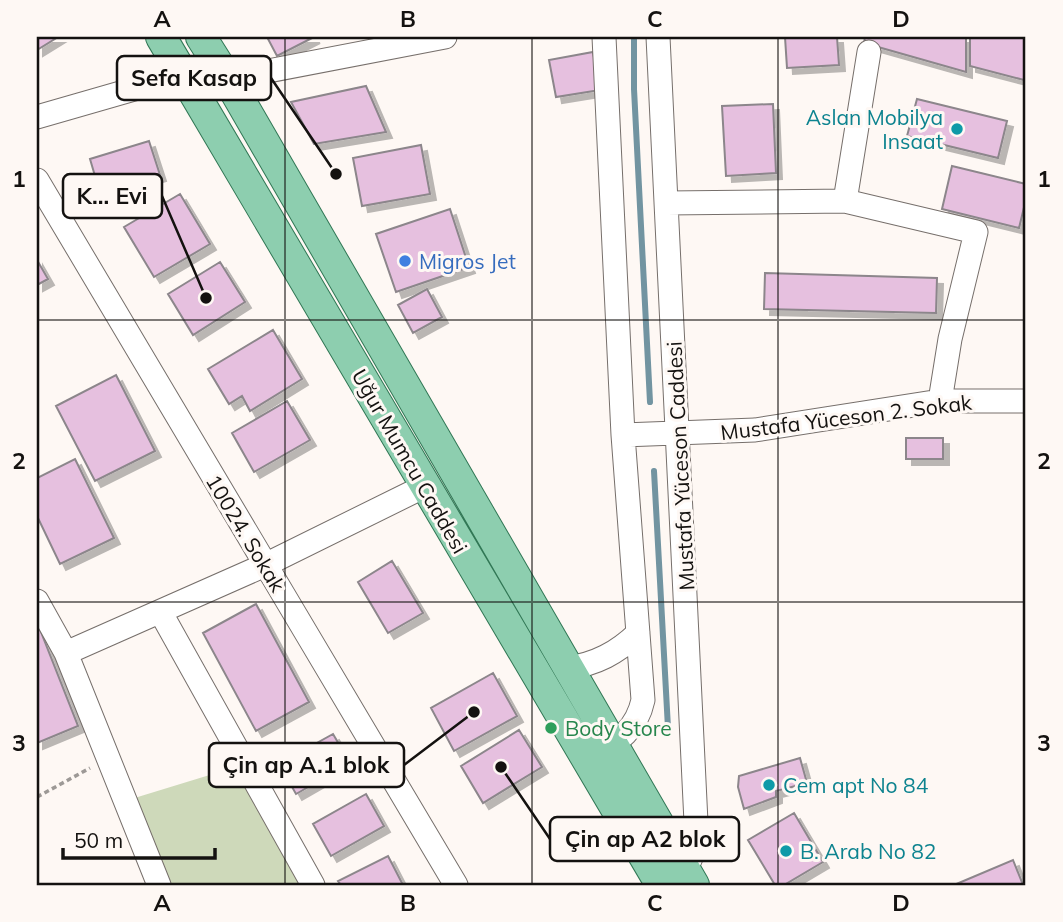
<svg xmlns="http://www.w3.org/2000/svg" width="1063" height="922" font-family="Mulish,sans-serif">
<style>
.green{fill:#ced9ba}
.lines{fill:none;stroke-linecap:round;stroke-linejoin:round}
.stream{stroke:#7294a1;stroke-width:6}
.building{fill:#e6c0df;stroke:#8c868b;stroke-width:2;filter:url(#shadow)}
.minor-casing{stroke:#766f6b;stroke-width:25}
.major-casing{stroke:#317755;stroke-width:32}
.path{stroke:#9d9996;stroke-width:3.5;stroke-dasharray:5 3.5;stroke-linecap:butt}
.minor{stroke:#fff;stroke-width:23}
.major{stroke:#8dceaf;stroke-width:30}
.grid{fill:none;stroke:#141210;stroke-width:2;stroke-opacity:0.55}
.culture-dot{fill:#0f9aa8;stroke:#fef8f4;stroke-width:2.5}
.shop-dot{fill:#3f7fe0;stroke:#fef8f4;stroke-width:2.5}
.leisure-dot{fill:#2e9e5b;stroke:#fef8f4;stroke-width:2.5}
.labels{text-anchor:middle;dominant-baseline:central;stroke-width:6;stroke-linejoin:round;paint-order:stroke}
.culture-label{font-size:21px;fill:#0d838f;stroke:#fef8f4;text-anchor:start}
.shop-label{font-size:21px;fill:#366cbe;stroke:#fef8f4;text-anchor:start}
.street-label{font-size:21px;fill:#141210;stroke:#fef8f4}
.leisure-label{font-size:21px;fill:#27864d;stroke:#fef8f4;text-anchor:start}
.leader{fill:none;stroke:#141210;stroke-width:2.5}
.callout-dot{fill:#141210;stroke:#fef8f4;stroke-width:2.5}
.callout{fill:#fef8f4;stroke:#141210;stroke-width:2.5}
.callout-label{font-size:23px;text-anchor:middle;font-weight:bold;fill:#141210}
.neatline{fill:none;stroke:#141210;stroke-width:2.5}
.grid-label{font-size:23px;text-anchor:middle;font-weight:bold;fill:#141210}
</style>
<defs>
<filter id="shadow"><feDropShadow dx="6" dy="6" stdDeviation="0" flood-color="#0004"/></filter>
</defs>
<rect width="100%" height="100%" fill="#fef8f4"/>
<!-- green -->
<path class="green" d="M239,766l64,116 -7,3h-133l-35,-85z"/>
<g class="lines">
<!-- stream -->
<path class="stream" d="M634,37v52l16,313
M654,471l14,257"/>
</g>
<!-- building -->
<path class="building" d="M37,37h21l-21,13z
M267,37h47l-37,19z
M785,37h52l2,28 -52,3z
M865,37h101v35l-102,-29z
M970,37h54v43l-54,-14z
M593,52l7,38 -44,7 -7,-37z
M366,86l20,46 -72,12 -23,-42z
M917,99l90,22 -9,37 -91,-22z
M773,104l3,69 -50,3 -4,-70z
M149,141l11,34 -60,18 -10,-34z
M421,145l9,49 -68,12 -9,-48z
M952,166l74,18v15l-7,29 -77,-19z
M180,194l30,50 -56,33 -30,-50z
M450,209l19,58 -73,25 -20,-58z
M37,260l11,19 -11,6z
M220,262l25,40 -52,33 -25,-41z
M765,273l172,5 -1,35 -172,-4z
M427,289l15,28 -29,16 -15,-28z
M273,330l29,49 -52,32 -8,-15 -13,8 -21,-35z
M116,375l39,76 -60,30 -39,-75z
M287,401l23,39 -56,32 -22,-39z
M906,438h37v21h-37z
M75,459l39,79 -54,26 -23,-48v-38z
M392,561l31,52 -35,20 -30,-51z
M256,604l53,98 -53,29 -53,-98z
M37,622l41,104 -41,17z
M493,673l24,43 -63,35 -23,-43z
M519,730l23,37 -59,36 -22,-37z
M333,734l17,29 -54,31 -17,-30z
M800,758l7,25 -31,8v6l-32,12 -6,-22 1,-11z
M366,794l18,32 -53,30 -18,-32z
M794,813l29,49 -39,23h-9l-27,-45z
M388,856l15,29h-62l-3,-4z
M1013,860l10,25h-69z"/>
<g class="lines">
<defs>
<path id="minor" d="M658,37l39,806 -7,17 -15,18
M230,83l17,-8 198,-38
M37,117l146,-42
M37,180l419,705
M845,201l24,-149
M666,203l179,-2 131,31 -26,107 -10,62
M623,435l132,-5 185,-29h86
M37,601l29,52 199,-88 160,-79
M161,613l152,272
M66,653l93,232
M568,668c28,-4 49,-15 70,-35
M587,761c26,-17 49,-28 56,-61l-20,-265 -19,-398"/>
<path id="major" d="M161,37l500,848
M201,37l29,46 464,802"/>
</defs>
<!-- minor casing -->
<use href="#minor" class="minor-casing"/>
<!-- major casing -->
<use href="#major" class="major-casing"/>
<!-- path -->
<path class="path" d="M37,797l53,-29"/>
<!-- minor -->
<use href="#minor" class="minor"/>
<!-- major -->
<use href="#major" class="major"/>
</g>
<!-- grid -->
<path class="grid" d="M285,37v848M532,37v848M778,37v848M37,320h989M37,602h989"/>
<!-- markers -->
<g class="culture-dot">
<circle cx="957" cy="129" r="7"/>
<circle cx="769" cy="785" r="7"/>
<circle cx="786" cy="851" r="7"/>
</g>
<circle class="shop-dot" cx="405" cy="261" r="7"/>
<circle class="leisure-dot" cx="551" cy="728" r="7"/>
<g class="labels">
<!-- culture labels -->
<g class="culture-label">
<text x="943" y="117" text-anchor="end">Aslan Mobilya<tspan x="943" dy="24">Insaat</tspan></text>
<text x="783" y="785">Cem apt No 84</text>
<text x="800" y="851">B. Arab No 82</text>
</g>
<!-- shop labels -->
<g class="shop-label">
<text x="419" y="261">Migros Jet</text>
</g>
<!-- street labels -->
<g class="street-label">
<text transform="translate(846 417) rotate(-7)">Mustafa Yüceson 2. Sokak</text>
<text transform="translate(410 461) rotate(60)">Uğur Mumcu Caddesi</text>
<text transform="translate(680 466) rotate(-93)">Mustafa Yüceson Caddesi</text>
<text transform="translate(246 533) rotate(59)">10024. Sokak</text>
</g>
<!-- leisure labels -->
<g class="leisure-label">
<text x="565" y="728">Body Store</text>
</g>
</g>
<!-- callouts -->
<path class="leader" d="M336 174L271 78M206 298L162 196M474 712L404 765M501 767L550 839"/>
<g class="callout-dot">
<circle cx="336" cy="174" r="7"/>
<circle cx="206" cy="298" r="7"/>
<circle cx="474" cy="712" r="7"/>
<circle cx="501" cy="767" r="7"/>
</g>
<g class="callout">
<rect x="117" y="56" width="154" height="44" rx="7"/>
<rect x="63" y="174" width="99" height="44" rx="7"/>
<rect x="209" y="743" width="195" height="44" rx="7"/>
<rect x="550" y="817" width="189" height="44" rx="7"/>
</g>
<g class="callout-label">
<text x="194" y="86">Sefa Kasap</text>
<text x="112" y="204">K... Evi</text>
<text x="306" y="773">Çin ap A.1 blok</text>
<text x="645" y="847">Çin ap A2 blok</text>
</g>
<!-- border -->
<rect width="1063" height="922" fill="none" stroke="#fef8f4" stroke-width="77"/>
<!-- scale -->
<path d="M63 848v10h152v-10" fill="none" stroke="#141210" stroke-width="3.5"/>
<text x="74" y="848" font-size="21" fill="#141210" stroke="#fef8f4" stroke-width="5" paint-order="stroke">50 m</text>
<rect x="38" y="38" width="986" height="846" class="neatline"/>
<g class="grid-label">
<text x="162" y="27">A</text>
<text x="408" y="27">B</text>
<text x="655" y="27">C</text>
<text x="901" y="27">D</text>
<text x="19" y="187">1</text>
<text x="1044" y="187">1</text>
<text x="19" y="469">2</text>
<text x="1044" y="469">2</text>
<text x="19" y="751">3</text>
<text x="1044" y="751">3</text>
<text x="162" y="911">A</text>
<text x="408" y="911">B</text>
<text x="655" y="911">C</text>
<text x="901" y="911">D</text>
</g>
</svg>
